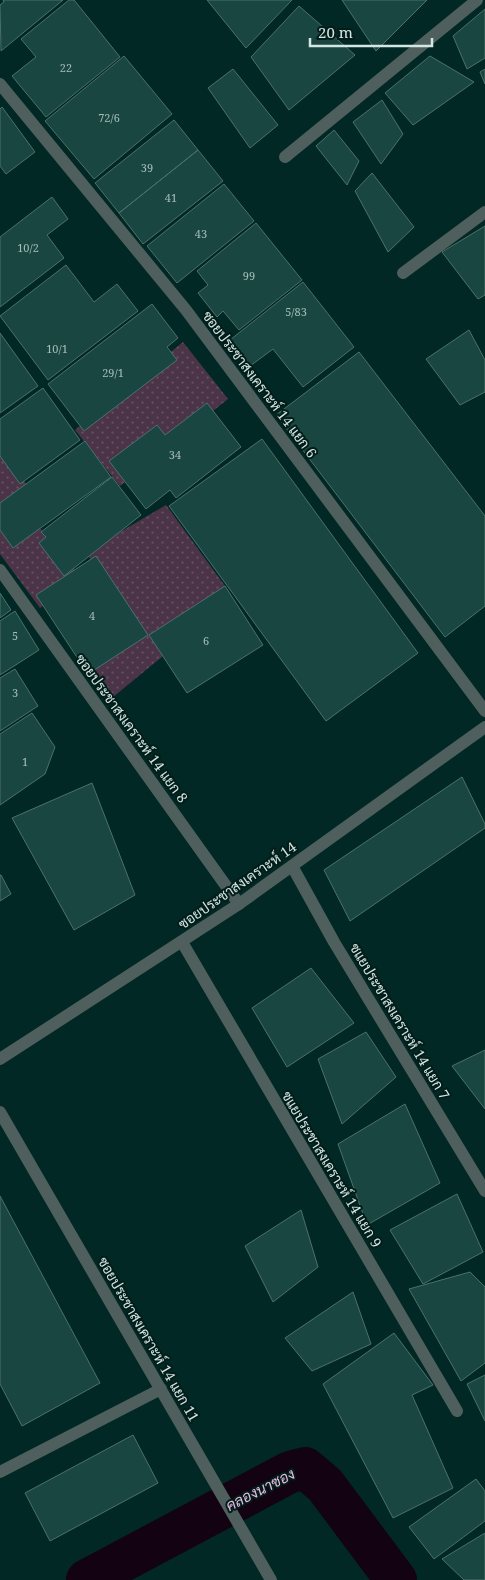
<svg xmlns="http://www.w3.org/2000/svg" width="485" height="1580" font-family="'Noto Serif',Sarabun,serif">
<style>
.garden{fill:url(#garden-dots)}
.lines{fill:none;stroke-linecap:round;stroke-linejoin:round}
.canal{stroke:#130212;stroke-width:42}
.building{fill:#1a4641;stroke:#4c716c}
.minor{stroke:#4e5f5d;stroke-width:12}
.tertiary{stroke:#4e5f5d;stroke-width:12}
.labels{text-anchor:middle;dominant-baseline:central;stroke-width:4;stroke-linejoin:round;paint-order:stroke}
.number-label{font-size:11px;fill:#a5beba}
.street-label{font-size:14px;fill:#d3e6e3;stroke:#021d1a}
.water-label{font-size:15px;font-style:italic;fill:#ebbae4;stroke:#021d1a}
</style>
<defs>
<pattern id="garden-dots" width="8" height="8" patternUnits="userSpaceOnUse" patternTransform="scale(1.25)"><rect width="8" height="8" fill="#4c3448"/><path d="M2 2h.1M6 6h.1" fill="none" stroke="#655162" stroke-width="1.8" stroke-linecap="round"/></pattern>
</defs>
<rect width="100%" height="100%" fill="#012824"/>
<!-- garden -->
<path class="garden" d="M183,342l45,57 -108,87 -45,-56z
M0,454l32,36 -15,10 65,79 -42,29 -40,-54z
M166,505l59,81 -51,61 -67,55 -19,-28 51,-34 -53,-88z"/>
<g class="lines">
<!-- canal -->
<path class="canal" d="M87,1580l203,-108 15,-4 20,17 71,95"/>
</g>
<!-- building -->
<path class="building" d="M3,0h60l-62,51 -1,-46 4,-3z
M69,0h5l46,57 -74,60 -34,-41 24,-19 -15,-18z
M207,0h85l-46,48z
M342,0h85l-51,51z
M299,6l56,49 -66,55 -38,-53z
M485,9v49l-18,11 -14,-33z
M124,56l48,58 -78,65 -49,-58z
M430,56l44,26 -61,43 -28,-32z
M233,69l45,56 -28,23 -42,-60z
M485,69v15l-5,-12z
M382,100l21,34 -22,30 -28,-42z
M2,107l33,45 -29,22 -6,-8v-57z
M174,120l24,30 -79,63 -24,-30z
M334,130l25,31 -12,24 -31,-39z
M198,150l25,31 -80,63 -24,-31z
M372,173l42,54 -26,25 -33,-61z
M224,184l30,37 -77,62 -30,-37z
M52,197l16,22 -21,16 17,23 -64,49v-70z
M256,223l46,57 -63,50 -16,-19 -6,6 -19,-24 10,-8 -11,-14z
M485,226v69l-7,4 -36,-47z
M66,265l28,37 23,-18 21,27 -90,69 -48,-64z
M303,282l51,65 -51,40 -30,-38 -23,17 -20,-26z
M152,304l26,34 -11,9 10,13 -93,71 -36,-47z
M469,330l16,30v32l-25,13 -34,-46z
M0,333l38,53 -38,27z
M359,352l126,164v90l-40,31 -169,-222z
M43,388l37,52 -60,44 -20,-28v-37z
M207,403l34,44 -65,51 -6,-8 -24,19 -37,-48 48,-36 8,10z
M262,439l156,214 -92,68 -157,-215z
M85,441l26,36 -98,71 -13,-18v-27z
M112,477l29,38 -77,61 -25,-33 7,-6 -5,-5z
M96,556l52,79 -60,39 -52,-79z
M225,586l38,59 -76,48 -38,-58z
M0,593l11,17 -11,8z
M15,611l24,39 -39,25v-54z
M15,669l23,37 -38,25v-53z
M32,713l23,34 -10,27 -45,31v-71z
M462,777l23,47v4l-135,93 -26,-51z
M92,783l43,112 -61,35 -62,-112z
M1,875l10,19 -11,7v-26z
M311,968l43,55 -67,44 -35,-59z
M366,1032l30,45 -54,47 -24,-65z
M485,1050v59l-33,-43z
M405,1104l35,79 -73,42 -29,-81z
M457,1194l26,58 -60,32 -33,-54z
M0,1196l100,187 -78,43 -22,-42z
M301,1210l17,57 -45,35 -28,-56z
M470,1272l15,15v76l-24,18 -52,-92z
M353,1292l18,52 -59,27 -27,-33z
M394,1333l39,52 -21,10 41,93 -60,30 -70,-134z
M485,1375v46l-18,-37z
M133,1435l25,48 -108,58 -25,-48z
M476,1479l9,12v30l-51,38 -25,-32z
M485,1533v47h-21l-22,-21z"/>
<g class="lines">
<!-- minor -->
<path class="minor" d="M0,84l186,226 299,401
M285,157l192,-157
M403,273l82,-61
M0,570l239,334
M292,866l42,76 151,249
M182,942l275,469
M0,1112l271,468
M0,1472l161,-83"/>
<!-- tertiary -->
<path class="tertiary" d="M0,1059l239,-155 246,-177"/>
</g>
<g class="labels">
<!-- number labels -->
<g class="number-label">
<text x="66" y="67">22</text>
<text x="109" y="117">72/6</text>
<text x="147" y="167">39</text>
<text x="171" y="197">41</text>
<text x="201" y="233">43</text>
<text x="28" y="247">10/2</text>
<text x="249" y="275">99</text>
<text x="296" y="311">5/83</text>
<text x="57" y="348">10/1</text>
<text x="113" y="372">29/1</text>
<text x="175" y="454">34</text>
<text x="92" y="615">4</text>
<text x="15" y="635">5</text>
<text x="206" y="640">6</text>
<text x="15" y="692">3</text>
<text x="25" y="761">1</text>
</g>
<!-- street labels -->
<g class="street-label">
<text transform="translate(260 384) rotate(53)">ซอยประชาสงเคราะห์ 14 แยก 6</text>
<text transform="translate(132 728) rotate(54)">ซอยประชาสงเคราะห์ 14 แยก 8</text>
<text transform="translate(237 885) rotate(-35)">ซอยประชาสงเคราะห์ 14</text>
<text transform="translate(400 1021) rotate(59)">ซแยประชาสงเคราะห์ 14 แยก 7</text>
<text transform="translate(332 1169) rotate(59)">ซแยประชาสงเคราะห์ 14 แยก 9</text>
<text transform="translate(149 1339) rotate(60)">ซอยประชาสงเคราะห์ 14 แยก 11</text>
</g>
<!-- water labels -->
<g class="water-label">
<text transform="translate(260 1489) rotate(-27)">คลองนาซอง</text>
</g>
</g>
<!-- scale -->
<path d="M310 38v8h122v-8" fill="none" stroke="#d3e6e3" stroke-width="2.5"/>
<text x="318" y="38" font-size="15" fill="#d3e6e3" stroke="#021d1a" stroke-width="4" paint-order="stroke">20 m</text>
</svg>
